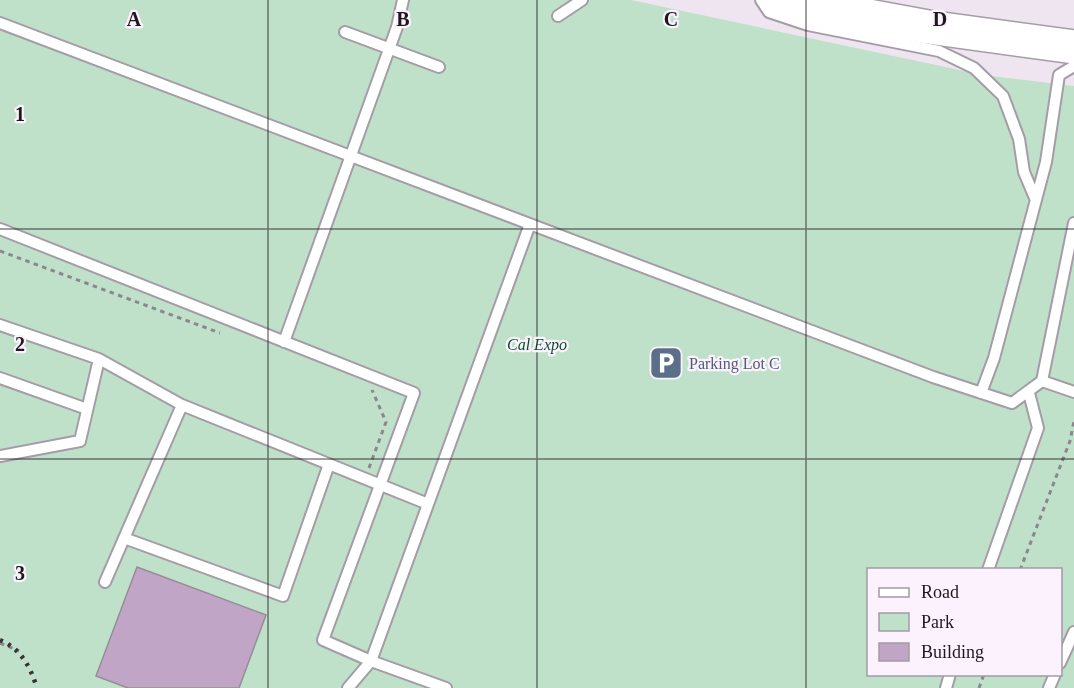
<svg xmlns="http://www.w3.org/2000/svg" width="1074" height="688" font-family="'Times New Roman',serif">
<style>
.park{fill:#bfe1c9;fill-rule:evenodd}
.building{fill:#c1a5c7;stroke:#958d97;stroke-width:1.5}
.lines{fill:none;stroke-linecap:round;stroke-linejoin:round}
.service-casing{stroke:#a59ca7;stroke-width:14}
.primary-casing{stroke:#a59ca7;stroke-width:36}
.path{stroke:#8d868e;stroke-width:3;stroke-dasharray:4.5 4.5;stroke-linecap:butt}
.service{stroke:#fff;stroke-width:10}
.primary{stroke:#fff;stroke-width:33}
.rail{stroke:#373237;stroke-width:4.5;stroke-dasharray:3 6;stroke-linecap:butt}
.grid{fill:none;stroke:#1c181c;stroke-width:1.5;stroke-opacity:0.55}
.labels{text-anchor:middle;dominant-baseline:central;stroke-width:4.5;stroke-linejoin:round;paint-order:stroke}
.park-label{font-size:16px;font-style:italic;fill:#074c29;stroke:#fcf2fe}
.service-label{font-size:16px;fill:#4e5e75;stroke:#fcf2fe;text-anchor:start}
.grid-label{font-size:20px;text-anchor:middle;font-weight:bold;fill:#1c181c;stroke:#fcf2fe;stroke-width:4.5;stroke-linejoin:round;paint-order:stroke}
</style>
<rect width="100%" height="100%" fill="#eee5f0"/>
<!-- park -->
<path class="park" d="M0,0h631l352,75 91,11v602h-1074zM868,570h192v104h-192z"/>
<!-- building -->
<path class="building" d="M137,567l129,48 -27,73h-111l-32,-12z"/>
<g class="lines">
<defs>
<path id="service" d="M761,0l8,12 39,13 131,26 35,17 29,28 16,43 5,33 11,26
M558,16l24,-16
M0,23l933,354 79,26 30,-22 32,-158
M345,32l94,35
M0,229l414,164 -91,247 48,21 75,27
M0,325l99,34 -19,82 -80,15
M284,342l113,-315 6,-27
M99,359l83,46
M0,378l87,31
M1042,381l32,11
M981,393l13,-35 52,-196 13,-87 15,-9
M124,538l159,58 46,-132
M988,570l50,-142 -9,-35
M105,582l77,-177 246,99
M1060,663l14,-31
M348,688l23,-27 159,-437
M946,688l4,-14
M1049,688l6,-14"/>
<path id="primary" d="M782,0l146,27 146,20"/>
</defs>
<!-- service casing -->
<use href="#service" class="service-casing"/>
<!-- primary casing -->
<use href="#primary" class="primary-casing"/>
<!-- path -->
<path class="path" d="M0,251l220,82
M369,468l17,-46 -14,-32
M1020,570l50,-129 4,-20
M0,643l19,8
M979,688l5,-14"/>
<!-- service -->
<use href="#service" class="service"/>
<!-- primary -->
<use href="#primary" class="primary"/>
<!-- rail -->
<path class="rail" d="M0,640c21,9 30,26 37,48"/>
</g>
<!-- grid -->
<path class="grid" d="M268,0v688M537,0v688M806,0v688M0,229h1074M0,459h1074"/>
<!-- icons -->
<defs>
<symbol id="parking-square" viewBox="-11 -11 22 22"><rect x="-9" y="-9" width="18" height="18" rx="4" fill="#5c6f8a" stroke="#fcf2fe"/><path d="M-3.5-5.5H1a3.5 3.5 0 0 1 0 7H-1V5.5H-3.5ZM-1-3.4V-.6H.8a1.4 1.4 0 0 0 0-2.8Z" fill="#fff"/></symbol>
</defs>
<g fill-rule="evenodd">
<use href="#parking-square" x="647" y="344" width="38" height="38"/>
</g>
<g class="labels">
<!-- park labels -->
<g class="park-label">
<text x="537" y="344">Cal Expo</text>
</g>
<!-- service labels -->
<g class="service-label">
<text x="689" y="363">Parking Lot C</text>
</g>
</g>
<g class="grid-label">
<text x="134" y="26">A</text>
<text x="403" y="26">B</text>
<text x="671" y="26">C</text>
<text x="940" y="26">D</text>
<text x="20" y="121">1</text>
<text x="20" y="351">2</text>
<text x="20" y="580">3</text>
</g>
<!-- legend -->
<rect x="867" y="568" width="195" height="108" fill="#fcf2fe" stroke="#a29ba4" stroke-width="1.5"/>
<rect x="879" y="588" width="30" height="9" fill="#ffffff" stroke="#a29ba4" stroke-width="1.5"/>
<text x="921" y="598" font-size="18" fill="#1c181c">Road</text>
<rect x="879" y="613" width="30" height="18" fill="#bfe1c9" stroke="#a29ba4" stroke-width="1.5"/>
<text x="921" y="628" font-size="18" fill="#1c181c">Park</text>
<rect x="879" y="643" width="30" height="18" fill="#c1a5c7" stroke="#a29ba4" stroke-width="1.5"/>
<text x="921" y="658" font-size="18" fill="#1c181c">Building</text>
</svg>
